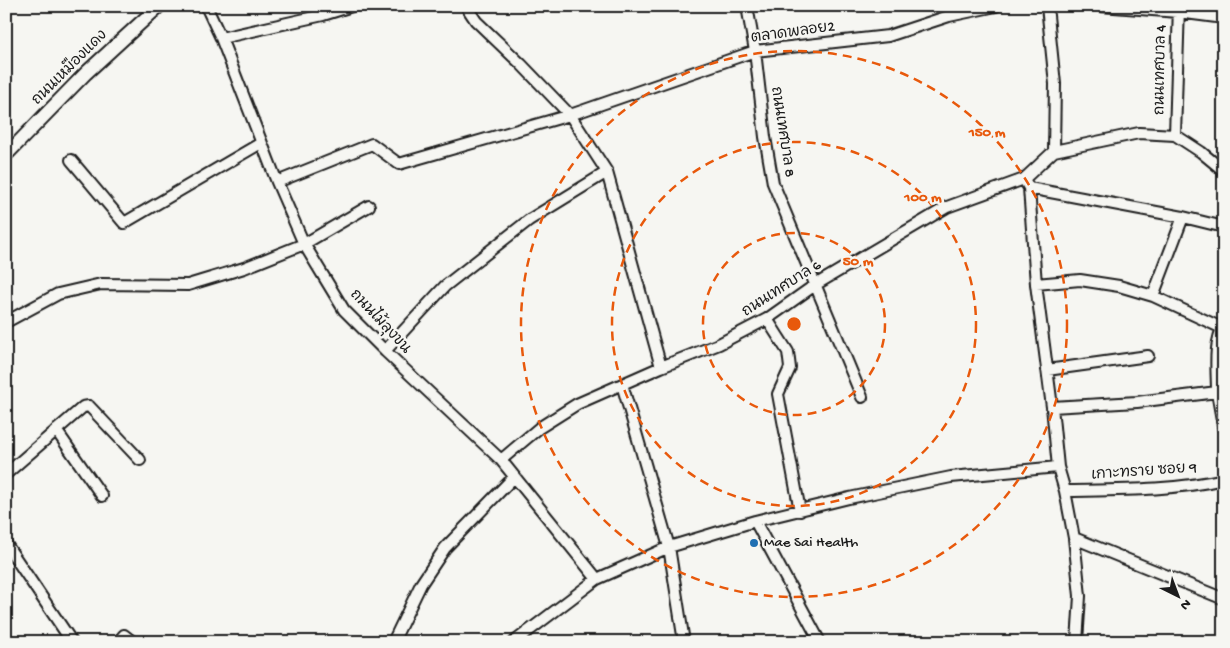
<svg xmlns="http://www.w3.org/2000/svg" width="1230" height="648" font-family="'Gochi Hand','Playpen Sans Thai',sans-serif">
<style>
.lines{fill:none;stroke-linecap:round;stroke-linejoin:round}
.minor-casing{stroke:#1c1c1c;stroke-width:14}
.tertiary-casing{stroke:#1c1c1c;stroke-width:16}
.minor{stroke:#f6f6f2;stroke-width:10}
.tertiary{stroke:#f6f6f2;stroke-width:12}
.ring{fill:none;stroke:#e8590c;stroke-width:2.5;stroke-dasharray:9 6}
.poi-dot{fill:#1f6fb2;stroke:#f6f6f2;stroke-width:2}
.labels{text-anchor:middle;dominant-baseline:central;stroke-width:5;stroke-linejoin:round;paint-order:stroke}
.street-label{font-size:15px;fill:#1c1c1c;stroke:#f6f6f2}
.poi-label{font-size:15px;fill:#1c1c1c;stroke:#f6f6f2;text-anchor:start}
.centre{fill:#e8590c;stroke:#f6f6f2;stroke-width:2.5}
.ring-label{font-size:15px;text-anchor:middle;font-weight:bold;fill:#e8590c;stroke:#f6f6f2;stroke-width:5;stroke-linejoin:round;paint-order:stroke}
</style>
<rect width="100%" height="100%" fill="#f6f6f2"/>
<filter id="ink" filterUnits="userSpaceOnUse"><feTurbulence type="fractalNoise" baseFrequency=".02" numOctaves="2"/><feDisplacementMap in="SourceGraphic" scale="10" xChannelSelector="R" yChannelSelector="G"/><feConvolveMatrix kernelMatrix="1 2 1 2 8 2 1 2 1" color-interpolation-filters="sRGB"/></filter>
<g filter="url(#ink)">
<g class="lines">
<defs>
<path id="minor" d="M206,6l15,32 56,144 27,62 40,66 41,41 116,109 96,119
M466,6l10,15 45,43 49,51 37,57 54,195
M747,6l8,45 10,86 8,46 89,214
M1101,6l77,6 46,6
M221,38l102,-23 29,-9
M1175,135l4,-129
M1054,151l85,-18 36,2 26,17 23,19
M71,160l53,63 137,-80
M1024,179l5,9 7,96 16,123 6,60 7,24 9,47 6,58 -3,46
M277,182l95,-38 27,20 171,-49 185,-64 133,-15 61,-20 47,-10
M1029,188l154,29 41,10
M1036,284l44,-4 39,6 34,10 71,33
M1153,296l30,-79
M767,319l21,33 2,16 -12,26 22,117
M6,322l52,-28 43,-10 87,1 56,-17 60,-24 65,-38
M385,351l60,-65 84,-66 78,-48
M1047,370l101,-14
M622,384l47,163 15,95
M1217,392l7,39
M1052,407l85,-5 80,-10c0,-22 -4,-48 7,-67
M56,430l46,66
M501,460l38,-32 38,-24 84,-37 58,-23 48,-25 48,-34 132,-78 77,-28 30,-28 1,-67 -8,-78
M6,474l77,-67 6,-1 51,54
M1065,491c53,-1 107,0 159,-12
M755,521l65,121
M1074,538l150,61
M6,544l66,98
M118,642l6,-7 9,7
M393,642l28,-58 24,-36 69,-71
M514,642l83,-63 72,-32 86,-26 94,-23 102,-21 107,-10"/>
<path id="tertiary" d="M6,155l80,-82 73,-67"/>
</defs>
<!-- minor casing -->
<use href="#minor" class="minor-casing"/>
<!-- tertiary casing -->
<use href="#tertiary" class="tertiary-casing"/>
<!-- minor -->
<use href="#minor" class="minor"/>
<!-- tertiary -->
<use href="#tertiary" class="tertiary"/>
</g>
</g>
<!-- distance rings -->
<g class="ring">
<circle cx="794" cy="324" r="91"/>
<circle cx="794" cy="324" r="182"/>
<circle cx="794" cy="324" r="273"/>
</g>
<!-- markers -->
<circle class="poi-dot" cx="754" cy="543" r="5"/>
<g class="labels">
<!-- street labels -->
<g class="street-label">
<text transform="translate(793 33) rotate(-8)">ตลาดพลอย2</text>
<text transform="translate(70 68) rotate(-45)">ถนนเหมืองแดง</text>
<text transform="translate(1161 70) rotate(-89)">ถนนเทศบาล 4</text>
<text transform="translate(782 132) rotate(81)">ถนนเทศบาล 8</text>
<text transform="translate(782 289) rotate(-33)">ถนนเทศบาล 6</text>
<text transform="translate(380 322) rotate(47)">ถนนไม้ลุงขน</text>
<text transform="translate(1144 472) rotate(-4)">เกาะทราย ซอย 9</text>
</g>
<!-- poi labels -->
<g class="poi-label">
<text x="764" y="543">Mae Sai Health</text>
</g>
</g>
<circle cx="794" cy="324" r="8" class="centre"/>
<g class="ring-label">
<text x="987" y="136">150 m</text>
<text x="923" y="201">100 m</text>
<text x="858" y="265">50 m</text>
</g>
<!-- margin -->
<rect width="1230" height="648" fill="none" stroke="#f6f6f2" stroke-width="25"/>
<rect x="12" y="12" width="1205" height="623" fill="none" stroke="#1c1c1c" stroke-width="2" filter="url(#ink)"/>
<!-- north arrow -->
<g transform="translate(1178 596) rotate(138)" stroke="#f6f6f2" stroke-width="4" paint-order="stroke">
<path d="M0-4L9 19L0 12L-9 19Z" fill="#1c1c1c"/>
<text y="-8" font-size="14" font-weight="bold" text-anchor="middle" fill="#1c1c1c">N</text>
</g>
</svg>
